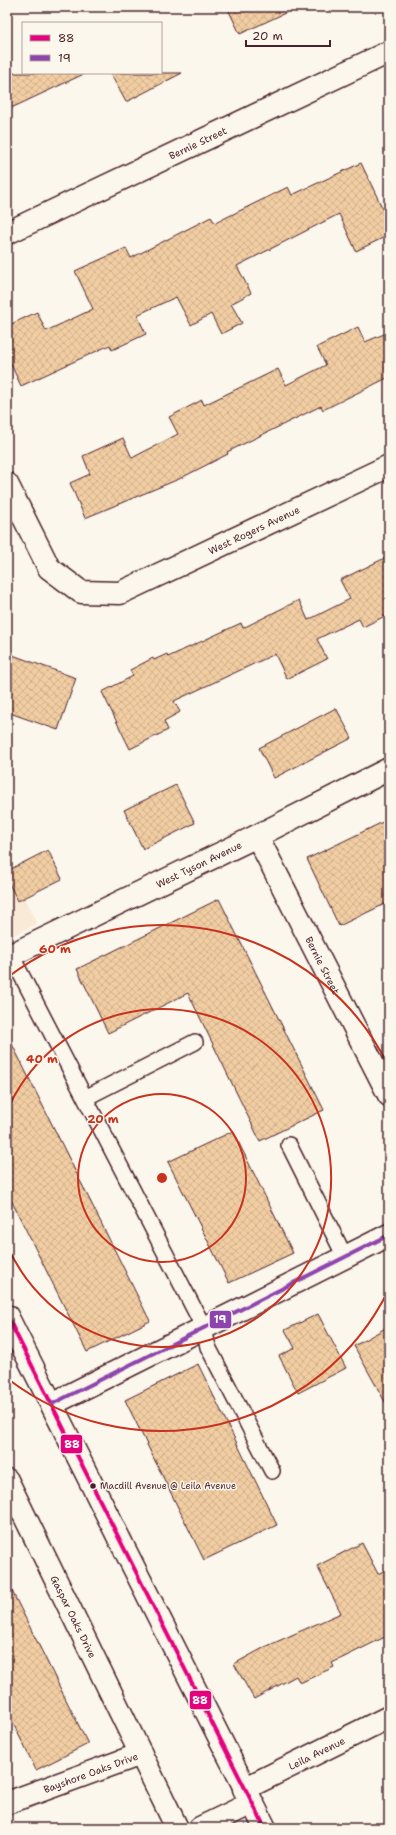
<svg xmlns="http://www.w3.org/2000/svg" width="396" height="1835" font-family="'Shantell Sans',sans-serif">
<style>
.built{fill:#f8ead6}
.building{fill:url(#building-cross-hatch);stroke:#4a1f2b}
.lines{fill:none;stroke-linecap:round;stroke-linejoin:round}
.service-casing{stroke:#4a1f2b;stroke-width:18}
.minor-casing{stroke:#4a1f2b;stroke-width:25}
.tertiary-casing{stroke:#4a1f2b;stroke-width:25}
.service{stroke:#fbf7ec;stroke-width:15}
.minor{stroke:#fbf7ec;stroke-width:22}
.tertiary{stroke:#fbf7ec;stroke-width:22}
.bus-1-casing{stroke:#fbf7ec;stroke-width:7}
.bus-2-casing{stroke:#fbf7ec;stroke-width:7}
.bus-1{stroke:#e5007d;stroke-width:4}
.bus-2{stroke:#8e44ad;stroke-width:4}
.ring{fill:none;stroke:#c8321e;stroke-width:2}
.bus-dot{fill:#4a1f2b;stroke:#fbf7ec;stroke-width:1.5}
.labels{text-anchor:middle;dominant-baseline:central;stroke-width:3;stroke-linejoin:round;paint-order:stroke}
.bus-label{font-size:9px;fill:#4a1f2b;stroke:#fbf7ec;text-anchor:start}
.street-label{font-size:10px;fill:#4a1f2b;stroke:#fbf7ec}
.centre{fill:#c8321e;stroke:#fbf7ec;stroke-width:2}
.ring-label{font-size:12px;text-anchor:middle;font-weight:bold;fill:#c8321e;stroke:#fbf7ec;stroke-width:3;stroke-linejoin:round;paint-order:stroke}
.line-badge{stroke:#fbf7ec;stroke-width:1.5}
.badge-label{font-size:11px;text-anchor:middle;font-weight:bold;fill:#fff}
</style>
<defs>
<pattern id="building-cross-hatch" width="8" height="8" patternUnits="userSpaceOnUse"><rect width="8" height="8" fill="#f1cda2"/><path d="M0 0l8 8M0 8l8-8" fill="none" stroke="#d0b08c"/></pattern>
</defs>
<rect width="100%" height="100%" fill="#fbf7ec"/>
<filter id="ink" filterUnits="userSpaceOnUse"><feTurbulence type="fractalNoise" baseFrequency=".025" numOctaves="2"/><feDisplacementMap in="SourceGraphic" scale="8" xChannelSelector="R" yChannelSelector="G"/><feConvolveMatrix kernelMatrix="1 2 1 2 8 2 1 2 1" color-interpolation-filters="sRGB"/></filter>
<g filter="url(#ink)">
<!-- built -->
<path class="built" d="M7,860l30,64 -30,14z"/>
<!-- building -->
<path class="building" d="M227,7h71l-58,27z
M7,73h79l-79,37z
M110,73h72l-56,29z
M361,163l28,59v13l-33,16 -17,-37 -102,52 14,27 -20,11 11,19 -21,11 -10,-20 -20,11 -15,-28 -39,18 9,19 -34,16 -2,-5 -89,41 -14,-30v-30l30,-14 9,19 47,-22 -18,-38 51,-23 5,10 80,-41 4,6 73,-36 4,8z
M358,327l7,15 24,-10v45l-66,33 -2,-4 -94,46 1,2 -49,25 -94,39 -15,-35 20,-9 -7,-18 40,-18 9,20 46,-24 -9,-17 33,-17 2,5 74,-36 8,16 40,-20 -9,-18z
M389,556v58l-26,13 -4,-8 -42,20 10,20 -40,20 -12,-25 -101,47 6,11 -16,9 4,9 -38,19 -28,-57 31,-16 -3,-6 23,-12 1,2 13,-6 1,3 73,-34 2,5 56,-28 9,20 42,-21 -10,-19z
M7,653l69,25 -18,52 -51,-18z
M336,708l16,30 -78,40 -15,-30z
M176,785l19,38 -52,26 -19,-39z
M389,819v83l-50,24 -32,-67z
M48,850l14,29 -44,22 -11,-21v-9z
M219,899l105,211 -64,31 -72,-148 -80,40 -31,-64z
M7,1034l143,287 -63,31 -80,-160z
M233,1131l60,122 -64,30 -61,-121z
M318,1314l28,54 -48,25 -19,-37 16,-8 -10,-18z
M389,1326v83l-35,-63z
M198,1364l79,161 -73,35 -79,-160z
M362,1543l16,31 11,-6v67l-57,28 2,4 -34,16 -4,-7 -42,23 -20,-35 31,-17 76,-34 -24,-47z
M7,1581l81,163 -52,26 -29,-59z"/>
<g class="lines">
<defs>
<path id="service" d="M11,955l193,373 4,19 64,124
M85,1098l110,-56
M289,1145l56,112"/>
<g id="minor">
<path id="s1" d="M7,233l382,-181"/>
<path id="s2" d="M7,484l42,84 32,24 39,1 269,-127"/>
<path id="s3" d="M257,836l132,259"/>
<path id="s4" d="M7,957l250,-121 132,-67"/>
<path d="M52,1404l337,-169"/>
<path id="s5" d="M7,1480l170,348"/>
<path id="s6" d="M244,1789l145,-72"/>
<path id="s7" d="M7,1803l134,-49"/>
<path d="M200,1828l52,-25"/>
</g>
<path id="tertiary" d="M7,1316l258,512"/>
</defs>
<!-- service casing -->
<use href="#service" class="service-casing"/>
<!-- minor casing -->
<use href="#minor" class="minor-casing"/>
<!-- tertiary casing -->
<use href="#tertiary" class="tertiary-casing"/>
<!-- service -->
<use href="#service" class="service"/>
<!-- minor -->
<use href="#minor" class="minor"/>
<!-- tertiary -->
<use href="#tertiary" class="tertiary"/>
<defs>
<path id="bus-1" d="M7,1316l258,512"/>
<path id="bus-2" d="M52,1404l337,-169"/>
</defs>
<!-- bus-1 casing -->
<use href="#bus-1" class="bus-1-casing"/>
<!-- bus-2 casing -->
<use href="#bus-2" class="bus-2-casing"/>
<!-- bus-1 -->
<use href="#bus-1" class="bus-1"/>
<!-- bus-2 -->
<use href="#bus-2" class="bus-2"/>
</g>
</g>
<!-- distance rings -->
<g class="ring">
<circle cx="162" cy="1178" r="84"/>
<path d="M7 1111A169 169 0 1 1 7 1245"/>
<path d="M388 1291A253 253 0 0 1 8 1379M8 977A253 253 0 0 1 388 1065"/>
</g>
<!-- markers -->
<circle class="bus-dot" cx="93" cy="1486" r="3.5"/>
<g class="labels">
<!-- bus labels -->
<g class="bus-label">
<text x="100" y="1486">Macdill Avenue @ Leila Avenue</text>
</g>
<!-- street labels -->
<g class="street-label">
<text stroke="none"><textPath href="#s1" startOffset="211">Bernie Street</textPath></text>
<text stroke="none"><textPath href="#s2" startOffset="321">West Rogers Avenue</textPath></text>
<text stroke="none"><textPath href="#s4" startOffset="213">West Tyson Avenue</textPath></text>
<text stroke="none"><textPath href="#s3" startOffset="145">Bernie Street</textPath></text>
<text stroke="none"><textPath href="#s5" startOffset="152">Gaspar Oaks Drive</textPath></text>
<text stroke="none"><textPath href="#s6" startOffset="81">Leila Avenue</textPath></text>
<text stroke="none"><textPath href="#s7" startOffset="89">Bayshore Oaks Drive</textPath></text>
</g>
</g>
<circle cx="162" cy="1178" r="6" class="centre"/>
<g class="ring-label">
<text x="55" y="953">60 m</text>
<text x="42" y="1063">40 m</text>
<text x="103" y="1123">20 m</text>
</g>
<g class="line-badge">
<rect x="209" y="1310" width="23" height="19" rx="4" fill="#8e44ad"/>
<rect x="60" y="1434" width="23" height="20" rx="4" fill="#e5007d"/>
<rect x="189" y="1690" width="23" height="20" rx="4" fill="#e5007d"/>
</g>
<g class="badge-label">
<text x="220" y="1323">19</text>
<text x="72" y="1448">88</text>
<text x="200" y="1704">88</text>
</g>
<!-- margin -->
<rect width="396" height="1835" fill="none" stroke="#fbf7ec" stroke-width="24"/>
<rect x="12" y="12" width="372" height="1811" fill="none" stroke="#4a1f2b" stroke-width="1.5" filter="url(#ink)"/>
<!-- legend -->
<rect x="22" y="22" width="140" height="52" fill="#fbf7ec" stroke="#b4a19f"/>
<rect x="30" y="35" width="20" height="6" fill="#e5007d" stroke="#b4a19f"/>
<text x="58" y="42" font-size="12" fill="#4a1f2b">88</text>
<rect x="30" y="55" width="20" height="6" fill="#8e44ad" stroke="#b4a19f"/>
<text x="58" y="62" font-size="12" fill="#4a1f2b">19</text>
<!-- scale -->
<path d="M246 40v6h84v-6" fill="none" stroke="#4a1f2b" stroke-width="2"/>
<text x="252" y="40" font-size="12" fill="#4a1f2b" stroke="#fbf7ec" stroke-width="3" paint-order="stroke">20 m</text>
</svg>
